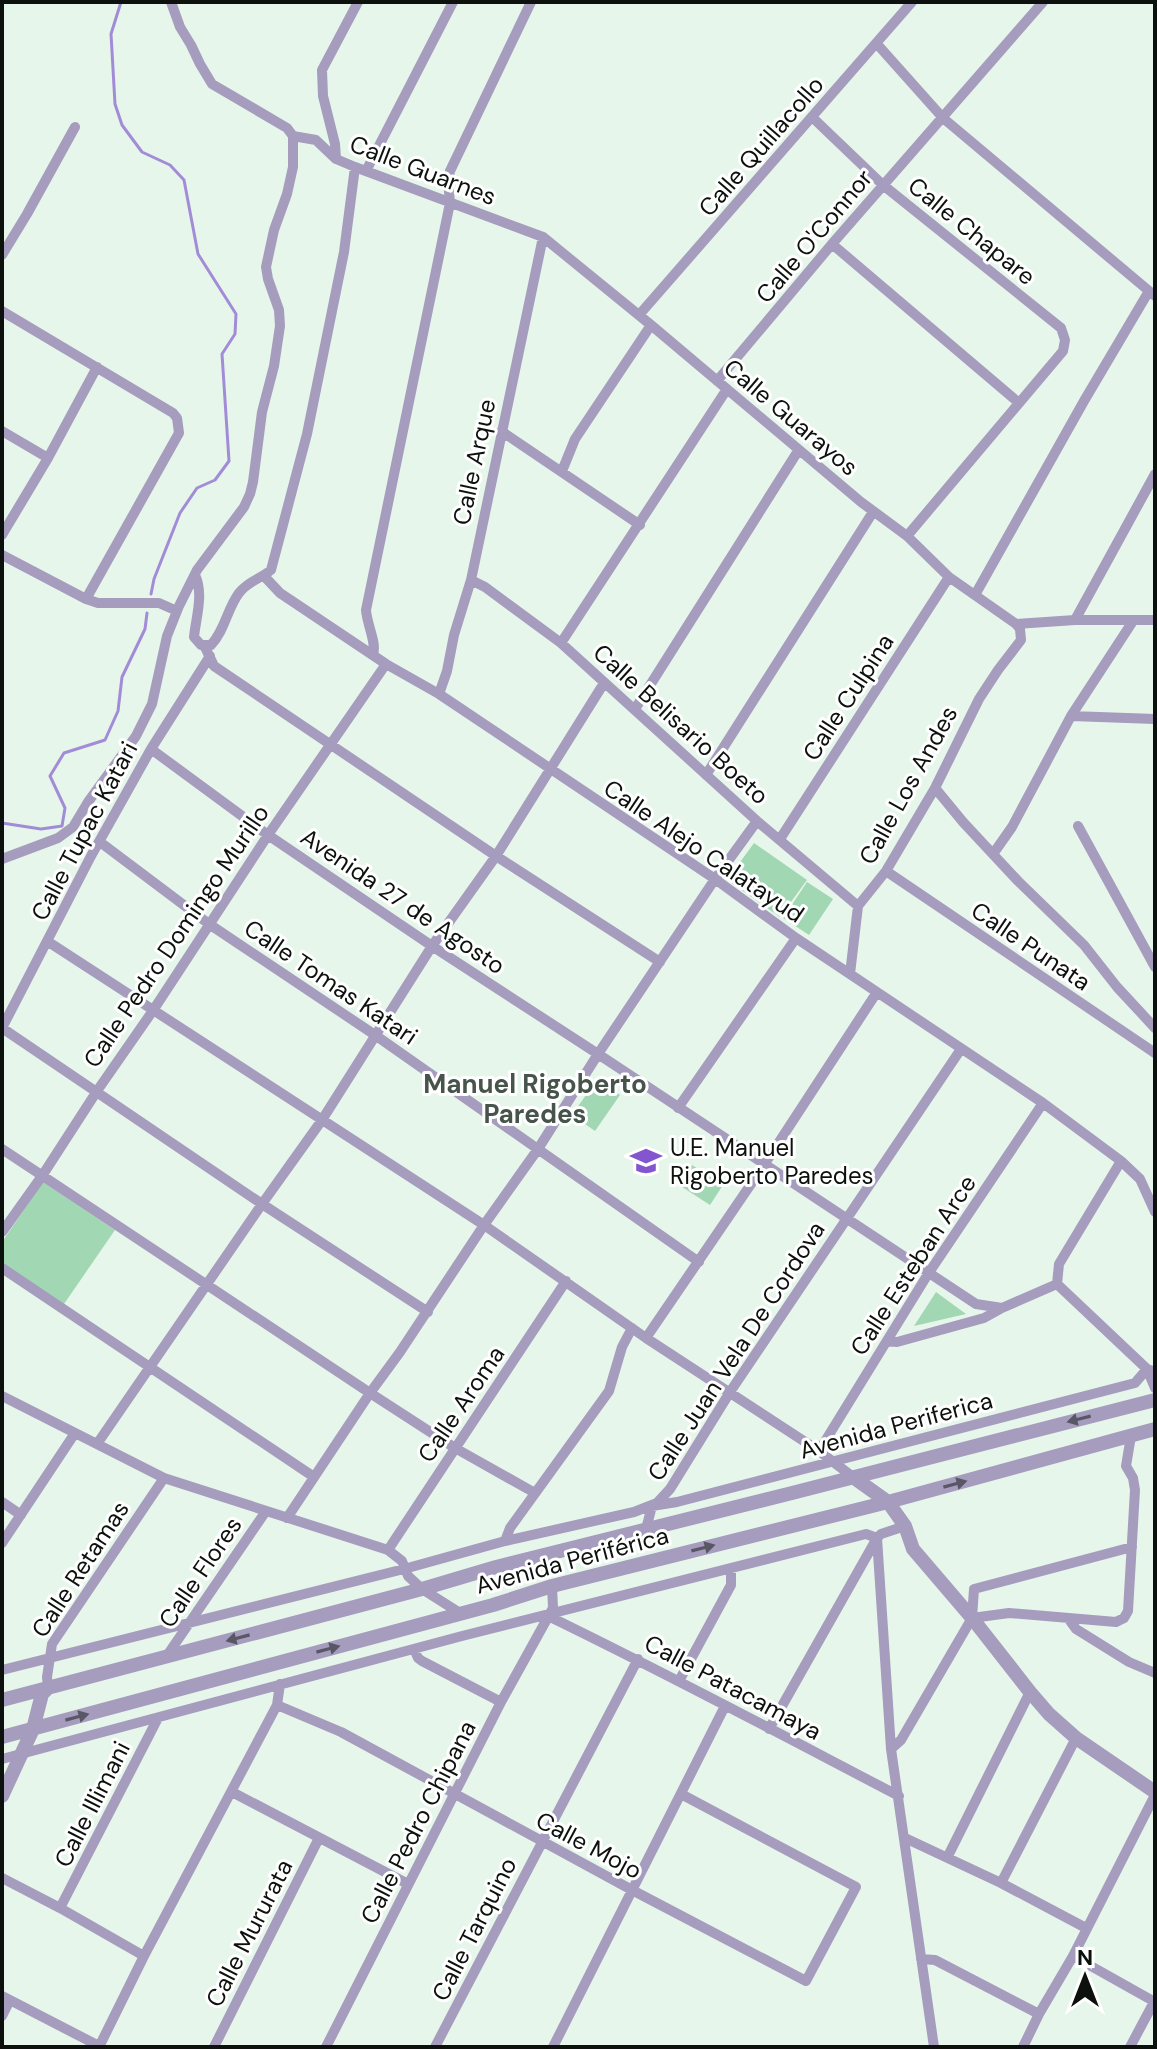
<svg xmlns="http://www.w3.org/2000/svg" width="1157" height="2049" font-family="'DM Sans',sans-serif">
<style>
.green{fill:#a2d7b4}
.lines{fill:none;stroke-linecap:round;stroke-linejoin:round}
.stream{stroke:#a38cd7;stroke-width:3}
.minor{stroke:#a69cbe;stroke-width:10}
.tertiary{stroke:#a69cbe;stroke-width:14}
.oneway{fill:#595666}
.labels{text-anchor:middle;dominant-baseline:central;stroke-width:6;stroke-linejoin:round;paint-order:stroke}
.street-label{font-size:24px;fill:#0c110d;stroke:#fff}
.poi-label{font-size:24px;fill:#0c110d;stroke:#fff;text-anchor:start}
.neighbourhood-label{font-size:26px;font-weight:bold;fill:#47544b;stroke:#fff}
</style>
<rect width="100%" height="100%" fill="#e7f6eb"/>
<!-- green -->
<path class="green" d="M754,843l53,37 -27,37 -53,-37z
M807,882l26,17 -24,36 -26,-17z
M597,1079l23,16 -25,36 -23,-16z
M692,1165l31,20 -13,20 -31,-20z
M43,1182l72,48 -51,74 -62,-41v-21z
M936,1292l30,22 -52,12z"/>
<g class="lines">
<!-- stream -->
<path class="stream" d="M121,2l-10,32 4,70 7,21 20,27 28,13 14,15 14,74 38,60 -1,20 -13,20 7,107 -14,19 -18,8 -17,25 -26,66 -3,15
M2,823l39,6 21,-3 3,-18 -15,-32 14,-23 41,-13 13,-29 4,-34 23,-48 2,-16"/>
<!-- minor -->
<path class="minor" d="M877,44l66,74 212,178
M812,117l71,68 178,143 4,12 -2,11 -156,185
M293,136l23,4 20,19 19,8 188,70 108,88 210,177 46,34 42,41 67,47 4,5 1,11 -23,30 -19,29 -44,89 -49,83 -28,35 -8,68
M336,159l-1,-15 -12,-48 -1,-26 36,-68
M366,171l87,-169
M832,244l187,159
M2,255l25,-41 48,-87
M2,311l171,102 4,5 2,15 -93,166
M639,315l273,-313
M717,381l115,-137 211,-242
M2,431l46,27
M501,431l139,94
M562,471l13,-32 76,-114
M2,535l46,-77 49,-91
M2,555l84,44 12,4h61l18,8
M195,575c9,19 1,42 -1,62l7,8h10c14,-15 16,-36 28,-52 8,-11 21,-14 32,-23l36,-136 37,-182 11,-85
M264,576l16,17 106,71 53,30 276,185 81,59 247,165 78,58 19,18 15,33
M471,580l14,7 76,56 196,178 101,85
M975,595l109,-194 65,-110
M1075,620l80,-146
M1016,624l59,-4h80
M561,643l166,-254
M204,645l10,21 282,190 164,106
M373,654c4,-11 -6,-29 -7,-44l84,-407 -2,-22 2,-10 81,-169
M439,694l8,-23 7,-36 17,-55 72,-343
M635,709l163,-258
M1071,716l84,3
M151,749l117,86 164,111 166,108 378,250 26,4 55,-24
M706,775l167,-263
M935,788l28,34 55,59 66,64 33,42 38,41
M1078,826l77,141
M780,839l169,-262
M100,842l109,82 166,111 324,227
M993,854l19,-27 59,-111 62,-95
M2,859l56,-21 15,-11 15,-25 48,-66 16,-32 15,-68 12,-30 18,-36 47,-63 6,-13 3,-12 9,-70 12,-46 6,-40 -1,-16 -11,-31 -2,-12 8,-37 13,-36 6,-27v-31l-6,-8 -75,-44 -12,-20 -9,-19 -11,-18 -9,-25
M886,871l269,182
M47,941l437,284 162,113 173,113 34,26
M2,1028l260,176 166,108
M2,1028l89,-172 60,-107 59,-93
M678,1108l118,-170
M2,1149l368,244 85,55 80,45
M2,1232l40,-56 55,-85 57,-82 114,-174 118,-171
M2,1268l312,209
M1057,1284l2,-20 62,-103
M1057,1284l90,85 6,2
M646,1338l118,-173 113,-173
M887,1341l10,1 87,-24 18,-10
M2,1396l162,82 224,72 14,11 6,15 14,13 38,24
M97,1444l165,-240 60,-84 110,-174 64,-90 108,-173
M819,1451l109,-177 115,-171
M2,1502l19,13
M287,1518l83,-125 30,-41 84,-127 54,-76 60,-95 117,-175 42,-58
M905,1526l-24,8 -4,4 14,211 43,298
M646,1529l6,-23 25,-4 458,-119 12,-14 8,19
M505,1541l5,-13 99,-137 13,-44 10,-19
M2,1543l73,-110
M388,1550l178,-269
M548,1616c118,57 234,119 351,180
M972,1618l37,-5 107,9 8,-4 4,-7 7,-121 -2,-12 -7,-12 5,-30
M1068,1618l8,11 53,33 26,11
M414,1649l4,9 4,3 79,41
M166,1657l100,-146
M2,1670l402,-101 101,-28 129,-29 23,-9 13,-14 60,-97 231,-343
M679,1681l52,-96v-16
M280,1684l-3,21 64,27 291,158 174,91 50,-94 -175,-93
M48,1688l-1,-11 5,-33 112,-166
M891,1749l10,-9 71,-122 2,-29 158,-42
M2,1759l460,-123 404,-102 11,4 -108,191
M232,1792l176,92
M905,1838l96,45 85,45
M948,1856l82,-164
M2,1878l58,30 84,48
M1001,1883l75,-145
M60,1908l98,-190
M1073,1956l82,46
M921,1959l14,1 104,54
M2,1996l99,51
M2,2016l8,-16
M99,2047l45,-91 133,-251
M214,2047l105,-209
M326,2047l175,-345 52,-94 -1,-22
M435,2047l203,-388
M553,2047l172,-341
M1023,2047l16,-33 34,-58 82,-161
M1130,2047l25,-47"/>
<!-- tertiary -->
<path class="tertiary" d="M853,1477l35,25 17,24 8,23 59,69 58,74 19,22 27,24 79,54
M2,1700l420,-111 74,-22 296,-74 363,-93
M2,1737l491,-132 59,-19 336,-84 267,-73
M2,1796l31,-67 9,-35 6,-6"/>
</g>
<!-- one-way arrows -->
<defs><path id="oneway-solid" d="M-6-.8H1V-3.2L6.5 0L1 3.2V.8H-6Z" transform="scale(2)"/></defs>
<g class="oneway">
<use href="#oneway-solid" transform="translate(1079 1419) rotate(166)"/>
<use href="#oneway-solid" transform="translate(955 1484) rotate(-15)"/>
<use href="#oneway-solid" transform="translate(703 1548) rotate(-14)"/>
<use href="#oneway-solid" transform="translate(238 1638) rotate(165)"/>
<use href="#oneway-solid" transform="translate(328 1649) rotate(-15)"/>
<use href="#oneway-solid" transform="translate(77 1717) rotate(-15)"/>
</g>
<!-- icons -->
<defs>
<symbol id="school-bare" viewBox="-9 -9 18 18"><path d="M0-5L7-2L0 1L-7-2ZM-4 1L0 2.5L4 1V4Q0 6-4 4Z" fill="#8355ce" stroke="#fff" stroke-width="2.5" paint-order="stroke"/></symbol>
</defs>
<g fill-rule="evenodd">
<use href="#school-bare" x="624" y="1139" width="44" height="44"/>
</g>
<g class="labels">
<!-- street labels -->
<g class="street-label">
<text transform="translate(761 146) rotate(-49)">Calle Quillacollo</text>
<text transform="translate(423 170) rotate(21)">Calle Guarnes</text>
<text transform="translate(972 231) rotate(39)">Calle Chapare</text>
<text transform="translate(814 236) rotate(-50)">Calle O'Connor</text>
<text transform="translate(791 417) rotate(40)">Calle Guarayos</text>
<text transform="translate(474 462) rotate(-78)">Calle Arque</text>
<text transform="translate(848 697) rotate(-57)">Calle Culpina</text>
<text transform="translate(681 724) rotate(42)">Calle Belisario Boeto</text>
<text transform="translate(908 785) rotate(-61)">Calle Los Andes</text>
<text transform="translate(84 831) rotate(-62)">Calle Tupac Katari</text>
<text transform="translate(704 851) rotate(34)">Calle Alejo Calatayud</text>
<text transform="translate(403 901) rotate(34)">Avenida 27 de Agosto</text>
<text transform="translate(176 936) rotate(-56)">Calle Pedro Domingo Murillo</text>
<text transform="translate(1031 946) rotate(34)">Calle Punata</text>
<text transform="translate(331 982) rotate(34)">Calle Tomas Katari</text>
<text transform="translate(913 1265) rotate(-57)">Calle Esteban Arce</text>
<text transform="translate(736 1351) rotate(-57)">Calle Juan Vela De Cordova</text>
<text transform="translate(461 1404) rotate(-56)">Calle Aroma</text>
<text transform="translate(896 1425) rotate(-15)">Avenida Periferica</text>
<text transform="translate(572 1560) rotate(-15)">Avenida Periférica</text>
<text transform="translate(80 1569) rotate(-57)">Calle Retamas</text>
<text transform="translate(200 1572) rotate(-56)">Calle Flores</text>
<text transform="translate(733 1687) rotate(28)">Calle Patacamaya</text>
<text transform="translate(92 1804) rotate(-63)">Calle Illimani</text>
<text transform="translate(418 1822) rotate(-63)">Calle Pedro Chipana</text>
<text transform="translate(589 1845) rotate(28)">Calle Mojo</text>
<text transform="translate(474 1929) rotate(-63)">Calle Tarquino</text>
<text transform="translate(249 1933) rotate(-63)">Calle Mururata</text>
</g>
<!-- poi labels -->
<g class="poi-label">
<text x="670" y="1147">U.E. Manuel<tspan x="670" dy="28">Rigoberto Paredes</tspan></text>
</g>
<!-- neighbourhood labels -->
<g class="neighbourhood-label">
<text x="535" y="1084">Manuel Rigoberto<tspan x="535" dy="30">Paredes</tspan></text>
</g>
</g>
<!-- border -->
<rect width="1157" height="2049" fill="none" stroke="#0c110d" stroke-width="8"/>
<!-- north arrow -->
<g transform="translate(1085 1977)" stroke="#ffffff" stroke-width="6" paint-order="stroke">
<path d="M0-6L14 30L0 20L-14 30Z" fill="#0c110d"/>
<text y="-12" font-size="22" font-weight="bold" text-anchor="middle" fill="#0c110d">N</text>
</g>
</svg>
